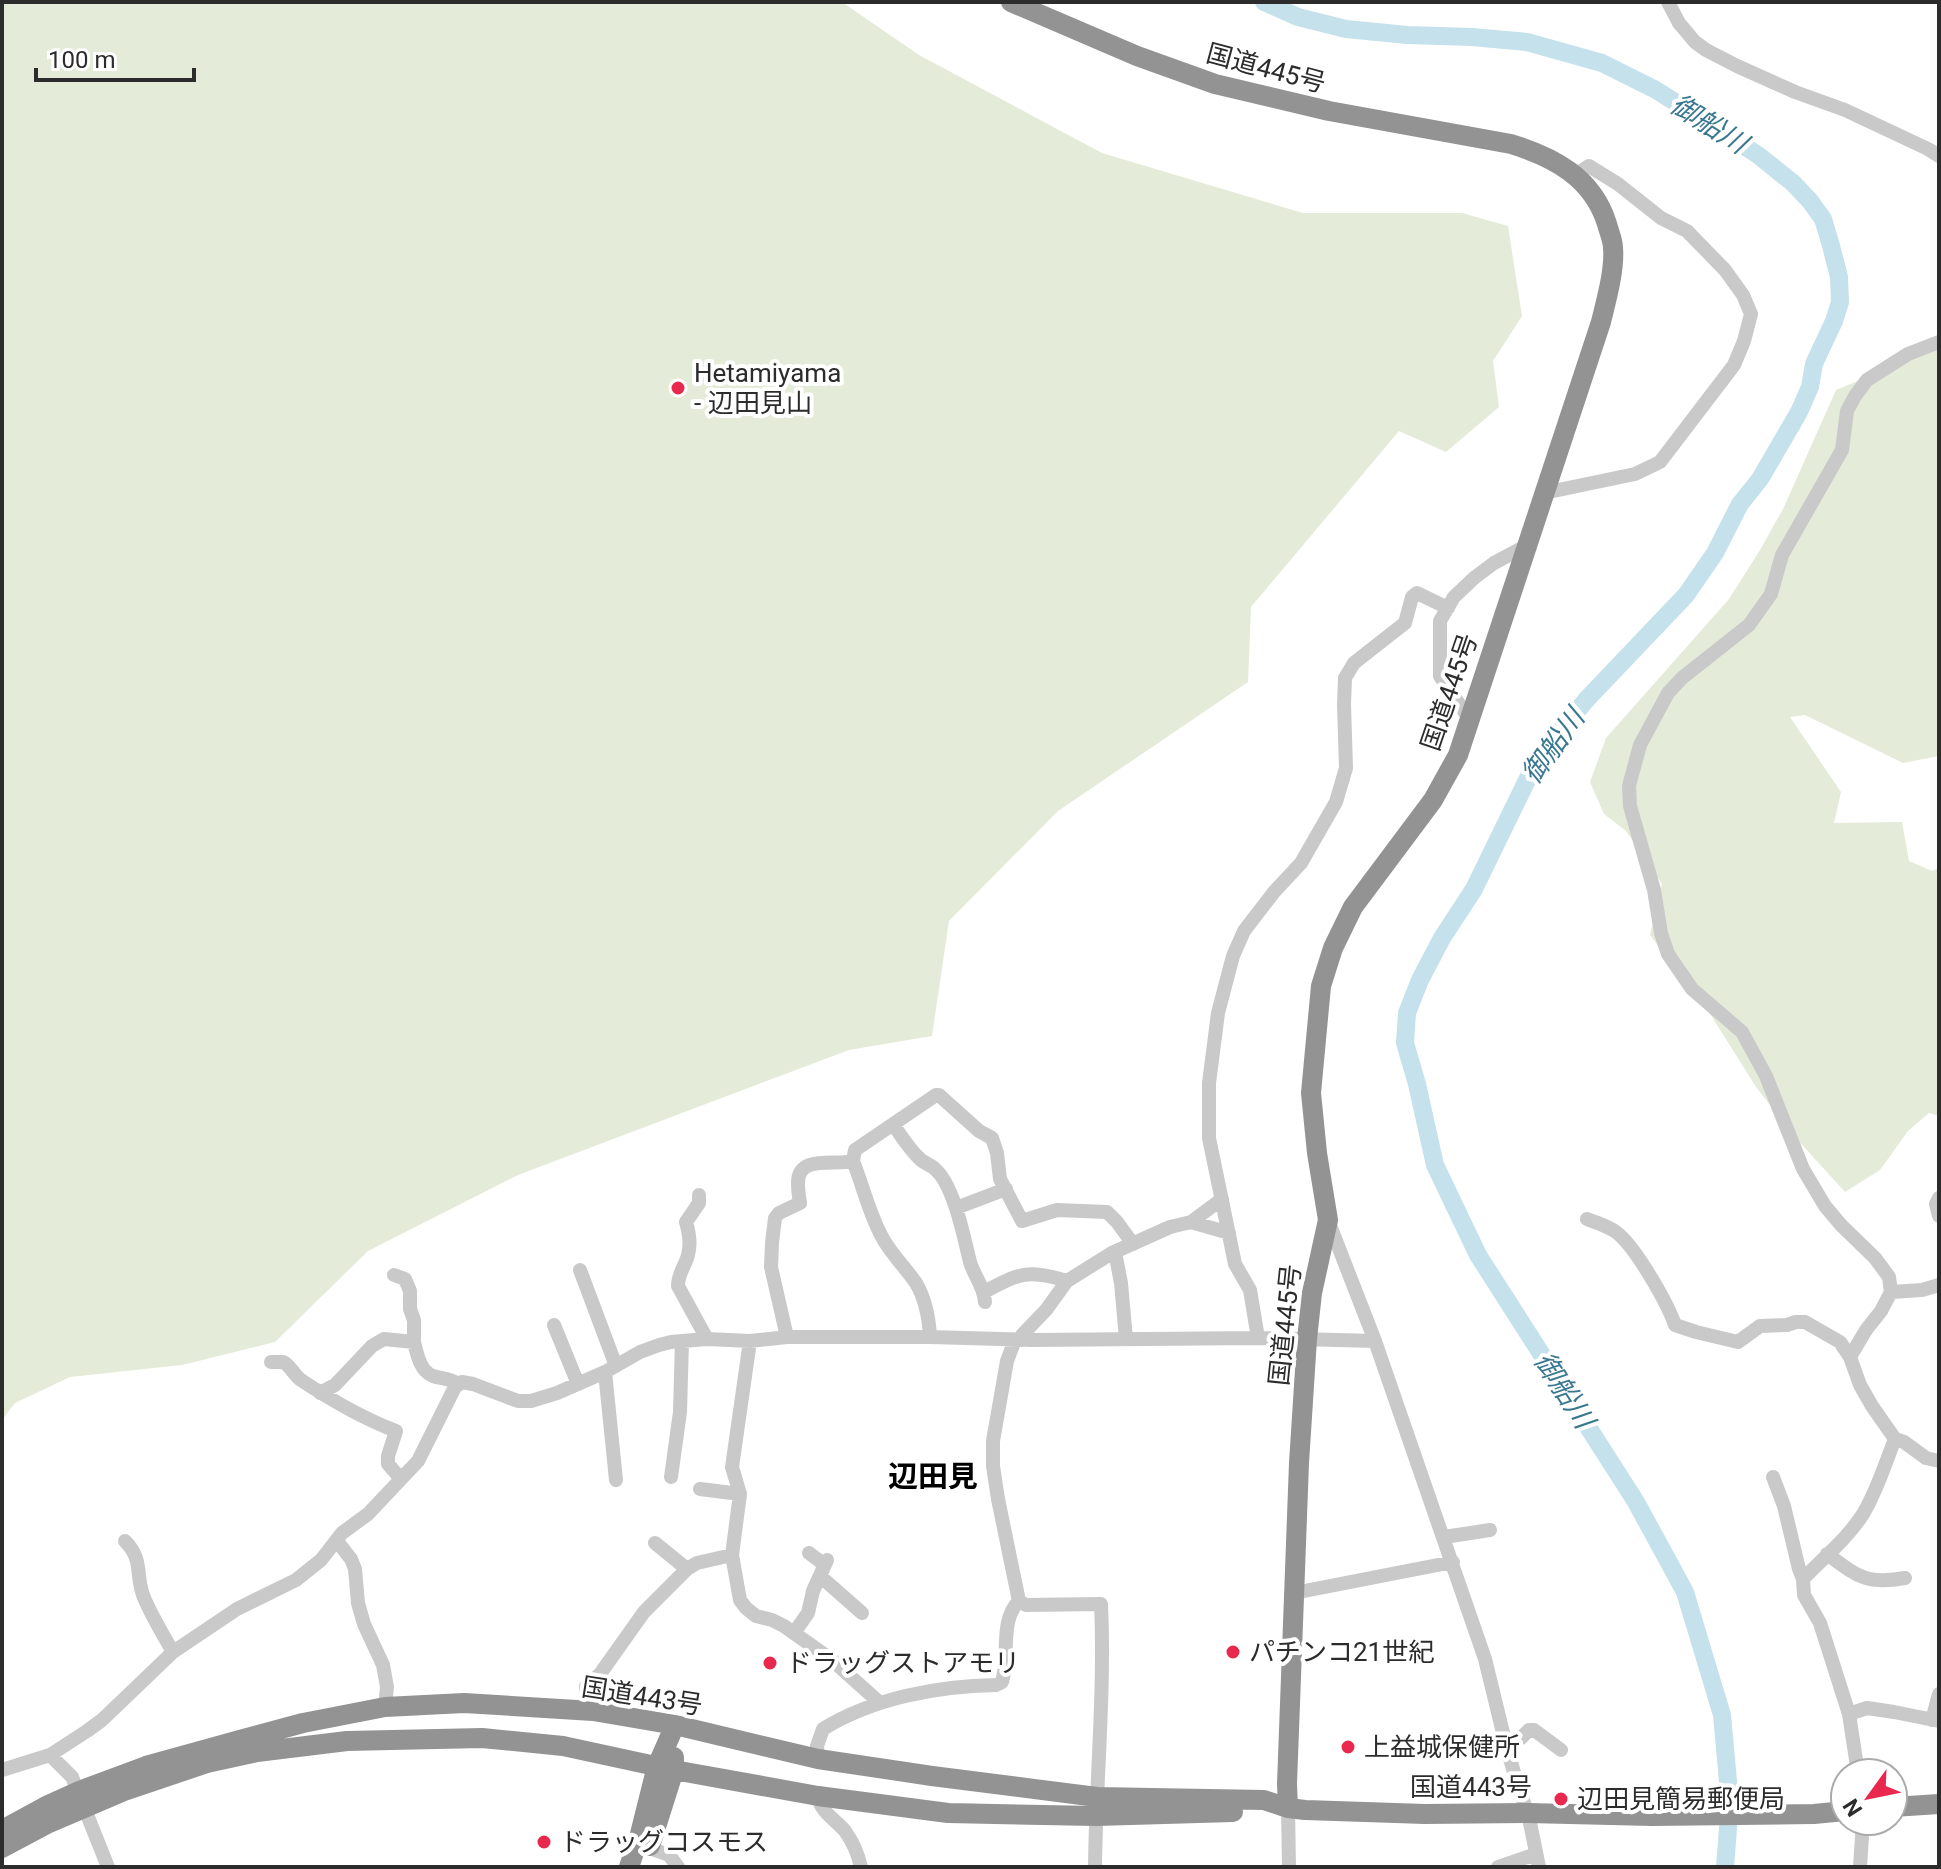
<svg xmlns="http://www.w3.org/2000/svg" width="1941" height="1869" font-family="Roboto,'Noto Sans JP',sans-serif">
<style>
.green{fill:#e5ebd9}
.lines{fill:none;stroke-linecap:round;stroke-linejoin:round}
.river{stroke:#c5e1eb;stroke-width:18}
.minor{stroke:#c9c9c9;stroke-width:14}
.highway{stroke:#939393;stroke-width:20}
.poi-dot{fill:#e8294d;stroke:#fff;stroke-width:3}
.labels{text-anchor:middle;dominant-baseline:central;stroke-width:8;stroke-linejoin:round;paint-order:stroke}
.street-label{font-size:26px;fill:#2c2c2c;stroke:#fff}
.poi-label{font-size:26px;fill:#2c2c2c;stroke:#fff;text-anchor:start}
.water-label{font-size:28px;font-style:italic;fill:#397890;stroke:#fff}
.quarter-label{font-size:30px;font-weight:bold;fill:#000;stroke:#fff}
</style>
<rect width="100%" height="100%" fill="#fff"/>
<!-- green -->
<path class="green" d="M2,2h840l77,53 183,98 201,60h159l46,13 14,90 -29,45 6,46 -53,45 -47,-21 -148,176 -3,75 -190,129 -109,110 -17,115 -83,14 -331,125 -150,76 -93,91 -93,23 -112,12 -55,26 -13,17z
M1939,347v409l-36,7 -98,-48 -15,2 51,75 -7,31 68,-1 7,39 23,10 7,-3v248l-10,-3 -21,18 -28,39 -35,22 -51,-56 -38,-49 -44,-70 -62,-82 12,-51 -36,-53 -22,-17 -14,-32 16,-44 123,-139 31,-49 23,-41 53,-119z"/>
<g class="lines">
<!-- river -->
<path class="river" d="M1264,2l34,15 48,12 61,6 65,2 55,5 75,21 54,27 102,65 35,28 17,18 13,18 7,23 9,35 1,25 -6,19 -20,43 -4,23 -11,25 -39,67 -20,25 -25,49 -29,42 -99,104 -41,49 -15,24 -57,117 -32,49 -22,42 -13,33 -2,30 12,41 18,81 43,90 158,247 49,90 37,123 8,88 -5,64"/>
<!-- minor -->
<path class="minor" d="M1668,2l11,21 16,19 11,8 31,16 58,26 50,18 83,39 11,7
M1544,493l91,-19 25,-12 74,-97 10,-24 7,-27 -8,-19 -18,-25 -38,-39 -26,-13 -43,-34 -29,-18 -14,9
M1470,720l-30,-44v-55l14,-24 20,-19 20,-15 32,-17
M893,1124c8,12 16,25 27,35 4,4 11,6 15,10 19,16 29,69 35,93 4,14 14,24 15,40
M853,1161c10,25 16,52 29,76 9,17 23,30 34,46 10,17 13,34 14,54
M699,1195v8l-13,19c3,10 5,22 2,33 -3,12 -10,18 -10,31l29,53
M1939,1198l-3,6 3,12
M956,1208l50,-19
M1587,1219c10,4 21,7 29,13 19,14 51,70 59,93l21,7 42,10 22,-16 27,-1 9,-3h9l35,20 10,15 10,28 12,21 23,33 9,3 22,16 13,3
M1328,1220l47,121 110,318 20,82 14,49 9,23 11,54
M1191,1222l38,11
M1115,1252l6,31 5,56
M580,1270l36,96
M394,1275l11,4 5,12v18l4,11v22
M984,1292c35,-19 45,-23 83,-11
M1891,1292l31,-2 17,-5
M554,1325l24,59
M787,1337l-16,-70 1,-24 3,-25 4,-5 21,-10c-1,-6 -2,-13 -2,-20 0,-29 37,-17 55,-22l2,-11 81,-55h3l40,36 13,7 5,15 3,26 22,42 35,-11 50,2 10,10 16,22
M1258,1338l-8,-48 -15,-26 -26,-126v-55l9,-70 15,-57 11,-25 30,-39 27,-29 35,-61 10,-34 -2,-64 1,-26 9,-15 51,-40 7,-26 5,-4 31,15
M1022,1340v-5l24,-25 21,-29 45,-28 58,-26 21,-5 31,-23
M750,1341l-18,126 8,27 -8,61 8,45 6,8 10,8 16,4 12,6 48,34 48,43
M1850,1357l16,-27 15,-19 10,-19 -2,-15 -14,-19 -34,-33 -16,-19 -22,-37 -37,-93 -24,-44 -50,-43 -24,-35 -7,-21 -7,-43 -24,-84 -1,-20 11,-41 28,-52 14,-15 67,-53 22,-31 11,-39 60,-105 5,-39 8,-15 12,-16 41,-26 31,-12
M271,1362c1,0 11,0 12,0 7,3 11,13 18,18 30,20 61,38 95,51l-8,25v8l13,15
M605,1372l11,108
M320,1393l15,-8 37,-39 12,-7 30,3c3,12 6,29 19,34 9,3 17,2 25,8
M671,1477l9,-65 2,-71
M1773,1477l11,29 15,63 4,10
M700,1489l40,5
M1444,1537l46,-7
M125,1541c20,20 9,36 20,59 8,18 18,35 28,52
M337,1541l14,18 4,10 3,34 6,21 19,41 4,22 -2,20
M655,1543l32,26
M809,1553l16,12
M1827,1554c30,22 39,31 78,24
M820,1576l42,37
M1294,1593l159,-31
M1019,1601l7,4 75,-1c4,88 -5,175 -6,263
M794,1633l14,-20 5,-22 14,-31
M586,1711v-25l14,-12 44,-62 43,-43 10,-6 35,-8
M1849,1714l18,-6 27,4 45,9
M1932,1720l7,-26
M1505,1741l16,-3 8,-8h5l27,20
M50,1755l22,22 36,90
M818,1759l-1,-13 6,-17c50,-31 115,-43 173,-44l6,-3c8,-26 -3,-61 17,-81l-21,-102 -5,-33v-25l14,-80 6,-16v-5
M2,1770l48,-15 37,-24 15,-11 71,-68 64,-43 59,-29 25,-20 21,-27 26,-19 50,-53 37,-74 7,-5 11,2 45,17h13l26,-8 48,-21 35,-20 19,-7 12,-3 36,-3 43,2 37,-4h143l102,3 226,-2 117,3
M1858,1773l-9,-59 -29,-91 -16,-28 -1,-16c20,-21 44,-40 60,-65 14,-23 22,-50 32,-75
M818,1796c2,16 17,23 27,35 8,11 13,23 16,36
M1288,1808l1,59
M649,1848l20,7 9,12
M1498,1867l38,-13
M1860,1867l3,-46"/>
<!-- highway -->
<path class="highway" d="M1011,2l126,54 78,28 114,27 182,33c43,13 82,34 96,80 2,8 6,16 6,24 2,22 -7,53 -12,74l-143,433 -25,45 -80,107 -20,41 -12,38 -10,107 6,60 11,67 -16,73 -5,46 -8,124 -12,321 1,24
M1893,1807l46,-3
M2,1830l46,-25 31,-14 67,-25 94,-26 63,-17 82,-16 79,-4 129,8 82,14 143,34 114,17 165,21 167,3 24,8 17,2 120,4 103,-1 124,3 162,-2 31,-3
M650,1846l24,-76v-13
M2,1848l47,-25 75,-32 83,-28 50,-11 90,-11 135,-3 81,8 111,24 144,26 130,17 148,3 137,-4
M629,1867l10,-29 18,-72 18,-41"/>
</g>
<!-- markers -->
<g class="poi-dot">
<circle cx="678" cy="388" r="8"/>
<circle cx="1233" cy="1652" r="8"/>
<circle cx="770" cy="1663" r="8"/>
<circle cx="1348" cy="1747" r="8"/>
<circle cx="1561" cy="1799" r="8"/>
<circle cx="544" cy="1842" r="8"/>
</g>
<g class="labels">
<!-- street labels -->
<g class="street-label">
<text transform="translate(1266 68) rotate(15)">国道445号</text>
<text transform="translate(1449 692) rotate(-71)">国道445号</text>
<text transform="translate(1285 1325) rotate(-84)">国道445号</text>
<text transform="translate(642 1696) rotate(9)">国道443号</text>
<text x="1471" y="1787">国道443号</text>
</g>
<!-- poi labels -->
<g class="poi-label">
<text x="694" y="373">Hetamiyama<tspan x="694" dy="30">- 辺田見山</tspan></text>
<text x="1249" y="1652">パチンコ21世紀</text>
<text x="786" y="1663">ドラッグストアモリ</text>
<text x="1364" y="1747">上益城保健所</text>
<text x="1577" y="1799">辺田見簡易郵便局</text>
<text x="560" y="1842">ドラッグコスモス</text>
</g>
<!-- water labels -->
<g class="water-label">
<text transform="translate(1709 124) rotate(32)">御船川</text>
<text transform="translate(1553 746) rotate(-54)">御船川</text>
<text transform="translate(1564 1390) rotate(57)">御船川</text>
</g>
<!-- quarter labels -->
<g class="quarter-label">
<text x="933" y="1476">辺田見</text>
</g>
</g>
<!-- border -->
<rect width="1941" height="1869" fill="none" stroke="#2c2c2c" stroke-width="8"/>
<!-- north arrow -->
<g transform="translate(1869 1797) rotate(237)"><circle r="38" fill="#ffffff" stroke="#ababab" stroke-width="2"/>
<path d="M0-6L14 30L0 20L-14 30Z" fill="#e8294d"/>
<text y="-12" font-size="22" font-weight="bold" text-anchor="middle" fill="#2c2c2c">N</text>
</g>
<!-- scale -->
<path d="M36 68v12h158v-12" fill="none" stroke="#2c2c2c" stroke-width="4"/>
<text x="48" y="68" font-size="24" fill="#2c2c2c" stroke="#ffffff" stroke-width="6" paint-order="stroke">100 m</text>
</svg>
